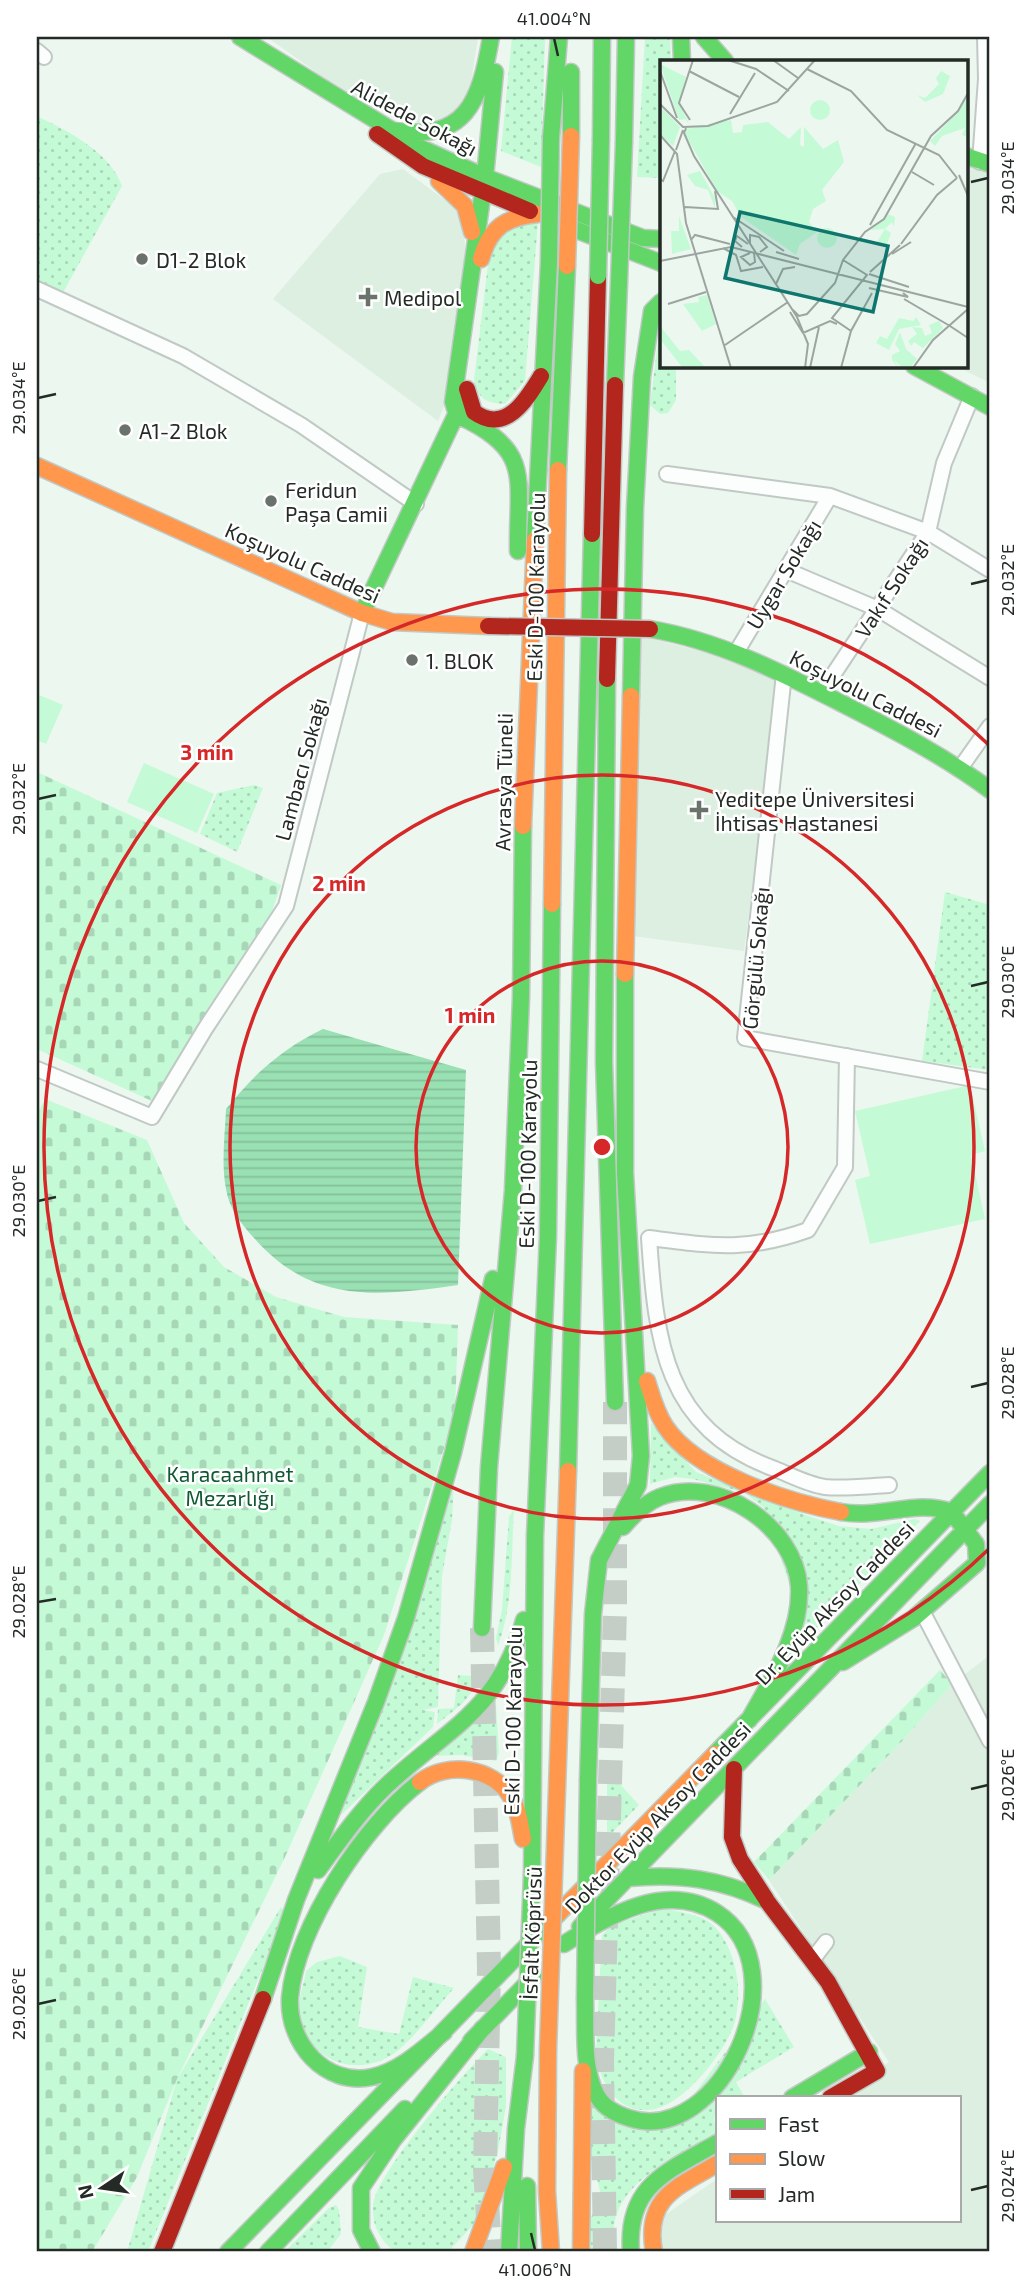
<svg xmlns="http://www.w3.org/2000/svg" width="1027" height="2289" font-family="'Exo 2',sans-serif">
<style>
.built{fill:#dcefe1}
.green{fill:url(#green-dots)}
.cemetery{fill:url(#cemetery-stones)}
.pitch{fill:#c4fbd6}
.water{fill:url(#water-rules)}
.lines{fill:none;stroke-linecap:round;stroke-linejoin:round}
.highway-tunnel{stroke:#c4cec7;stroke-width:24;stroke-dasharray:24 12;stroke-linecap:butt}
.street-casing{stroke:#c1c9c4;stroke-width:18}
.fast-casing{stroke:#c1c9c4;stroke-width:19}
.slow-casing{stroke:#c1c9c4;stroke-width:19}
.jam-casing{stroke:#c1c9c4;stroke-width:19}
.street{stroke:#fcfefd;stroke-width:14}
.fast{stroke:#63d668;stroke-width:16}
.slow{stroke:#ff974d;stroke-width:16}
.jam{stroke:#b3261e;stroke-width:16}
.fast-bridge-casing{stroke:#c1c9c4;stroke-width:19;stroke-linecap:butt}
.slow-bridge-casing{stroke:#c1c9c4;stroke-width:19;stroke-linecap:butt}
.jam-bridge-casing{stroke:#c1c9c4;stroke-width:19;stroke-linecap:butt}
.fast-bridge{stroke:#63d668;stroke-width:16}
.slow-bridge{stroke:#ff974d;stroke-width:16}
.jam-bridge{stroke:#b3261e;stroke-width:16}
.ticks{fill:none;stroke:#242b26;stroke-width:2.5}
.ring{fill:none;stroke:#d62828;stroke-width:3.5}
.poi-dot{fill:#6a726c;stroke:#fff;stroke-width:2.5}
.labels{text-anchor:middle;dominant-baseline:central;stroke-width:5;stroke-linejoin:round;paint-order:stroke}
.street-label{font-size:21px;fill:#242b26;stroke:#fff}
.poi-label{font-size:21px;fill:#242b26;stroke:#fff;text-anchor:start}
.park-label{font-size:21px;fill:#0f5832;stroke:#fff}
.inset-road{fill:none;stroke:#9ca59f;stroke-width:2}
.view{fill:#0f766e;fill-opacity:0.15;stroke:#0f766e;stroke-width:3.5}
.inset-edge{fill:none;stroke:#242b26;stroke-width:3.5}
.centre{fill:#d62828;stroke:#fff;stroke-width:3.5}
.ring-label{font-size:21px;text-anchor:middle;font-weight:bold;fill:#d62828;stroke:#fff;stroke-width:5;stroke-linejoin:round;paint-order:stroke}
.neatline{fill:none;stroke:#242b26;stroke-width:2.5}
.ticks-label{font-size:18px;text-anchor:middle;fill:#242b26}
</style>
<defs>
<pattern id="green-dots" width="8" height="8" patternUnits="userSpaceOnUse" patternTransform="scale(1.75)"><rect width="8" height="8" fill="#c4fbd6"/><path d="M2 2h.1M6 6h.1" fill="none" stroke="#a8d7b8" stroke-width="1.8" stroke-linecap="round"/></pattern>
<pattern id="cemetery-stones" width="16" height="16" patternUnits="userSpaceOnUse" patternTransform="scale(1.75)"><rect width="16" height="16" fill="#c4fbd6"/><path d="M2 7V4a2 2 0 0 1 4 0v3zM10 15v-3a2 2 0 0 1 4 0v3z" fill="#a8d7b8"/></pattern>
<pattern id="water-rules" width="6" height="5" patternUnits="userSpaceOnUse" patternTransform="scale(1.75)"><rect width="6" height="5" fill="#99e0b3"/><path d="M0 2.5h6" fill="none" stroke="#84c09a"/></pattern>
</defs>
<rect width="100%" height="100%" fill="#ecf7ef"/>
<!-- built -->
<path class="built" d="M267,37h211l-8,51 -14,23 -25,13 -34,-4 -74,-43z
M966,165l24,8v210l-34,-17h10z
M403,169l54,40 7,17 1,22 -10,131 -17,42 -165,-122 107,-125z
M637,635l106,27 37,22 -36,267 -111,-15z
M990,1655v597h-328l-3,-33 58,-40v42h242v-123h-123l53,-36 -120,-182 137,-143 46,-53z"/>
<!-- green -->
<path class="green" d="M512,37h33l-4,130 -40,-16z
M645,37h25l1,24h-10v117l-24,-1z
M37,116c31,15 73,36 85,70l-62,112 -23,-13z
M538,222l-13,159 -20,23c-19,-1 -27,-5 -31,-24l16,-132c14,-21 23,-24 48,-26z
M661,318v48h15v34l-8,13 -8,1 -10,-9z
M254,785l9,3 -26,64 -37,-18 17,-41z
M945,892l45,13v165l-68,-9z
M651,1423l45,49 112,44 31,10 32,3 44,-10 5,2 -125,130 6,-33 -38,-111 -18,-14 -52,-14 -18,-2 -25,7z
M454,1480l-2,40 -10,56 -4,131 -15,3 12,2 -2,15 -92,88z
M514,1509c-3,47 0,92 -16,137l-2,-8 6,-28 7,-93z
M458,1675l26,2 -22,27 -25,20 1,-15 16,-1z
M496,1705l3,48 -3,8 -35,-6 -33,1z
M607,1770l32,35 -32,33z
M281,1907l4,6 -137,339h-21l50,-173z
M664,1908c13,4 34,6 45,14 13,9 21,27 25,41 5,18 6,38 1,58 -7,28 -50,82 -80,88 -37,8 -57,-28 -59,-59l6,-115 10,-10z
M340,1956l27,11 -9,60 41,7 14,-57 41,11c-19,21 -37,47 -58,64 -36,27 -86,11 -97,-34 -3,-13 5,-34 7,-47l11,-9z
M765,1999l29,48 -58,35 9,16h-28v18l-3,2 3,16c-47,28 -115,51 -102,118h-24l-1,-31 10,-30 -13,-49 -2,-45 83,32z
M488,2049l18,8v49l-8,45 -22,71 -28,30h-53c-15,-13 -23,-25 -22,-46 2,-32 90,-132 115,-157z
M336,2205l3,5 2,24 -14,18h-43l45,-44z"/>
<!-- cemetery -->
<path class="cemetery" d="M37,772l244,113 -9,26 -118,191 -117,-53z
M45,1099l102,41 37,83 40,44 52,30 68,20 114,8 -3,89 -71,221 -99,222 -108,222 -40,98 -45,75h-55v-1138z
M940,1670l12,14 -46,53 -137,143 -15,-18z"/>
<!-- pitch -->
<path class="pitch" d="M39,695l24,10 -17,39 -9,-4z
M144,763l70,31 -17,39 -70,-31z
M970,1085l15,66 -14,4 14,64 -115,25 -15,-64 15,-4 -15,-65z"/>
<!-- water -->
<path class="water" d="M323,1029l143,41 -8,215c-78,11 -145,20 -203,-46 -13,-14 -26,-30 -29,-50 -5,-26 -1,-54 0,-80 28,-35 57,-61 97,-80z"/>
<g class="lines">
<!-- highway-tunnel -->
<path class="highway-tunnel" d="M482,1628l7,341 -4,199 5,84
M605,2252l-3,-191 13,-452v-207"/>
<defs>
<path id="street" d="M37,51l7,6
M980,162l6,-83 -1,-42 5,1
M37,289l146,67 118,69 115,79
M667,474l163,22 98,36 62,38
M786,570l92,39 112,69
M737,651l93,-155
M784,674l-39,364 245,44
M821,693l107,-161 16,-69 28,-67
M961,767l29,-41
M847,1056l-2,111 -37,63c-62,22 -95,16 -159,8 7,103 15,191 126,231 15,6 34,16 50,18 20,2 43,-1 64,-2
M37,1069l115,48 53,-88 81,-123 76,-293
M923,1613l67,128
M813,1959l13,-17"/>
<path id="fast" d="M240,37l181,111 64,29 -32,225 4,13
M681,37l1,24
M704,37l21,24
M571,72v64
M391,130c75,13 89,-28 100,-93
M551,138l8,-101
M601,139l1,-102
M624,142l2,-105
M966,156l24,8
M485,177l158,61 18,1
M485,177l10,-105
M556,222l105,41
M914,366l76,41
M615,385l4,-102
M457,415c77,36 60,61 61,136
M558,470l9,-204
M535,540l14,-278
M362,613l100,-211
M650,629c70,12 130,43 193,75 51,26 101,52 147,86
M607,679l-3,382 11,341
M631,696l4,-188 7,-131 10,-66 9,-9
M568,1471l24,-937
M841,1512c40,7 75,-13 110,0
M623,1527c10,-12 22,-24 37,-30 58,-23 135,30 139,89 3,48 -28,94 -50,134
M482,1628l7,-161 24,-277 8,-192 2,-172
M843,1662l71,-44 63,-55 -1,-19 -19,-25
M715,1754l275,-281
M588,1779l5,-165 6,-54 39,-75 3,-29 -16,-283v-199
M420,1782c-55,42 -124,145 -130,215 -3,46 35,90 82,80 28,-6 51,-28 72,-45
M318,1870c21,-29 42,-59 68,-84 63,-59 113,-75 138,-166
M532,1874l3,-338 13,-300 4,-332
M628,1878c51,-5 93,1 139,23
M580,1927l410,-423
M564,1944c43,-27 101,-64 153,-31 85,55 4,235 -88,205 -13,-4 -27,-12 -33,-24 -14,-27 -10,-66 -11,-95
M263,1999l33,-99 80,-198 30,-84 47,-165 40,-174
M471,2041l63,-65
M792,2098l77,-46
M527,2186l1,66
M228,2252l330,-338
M268,2252l137,-143
M372,2252l-11,-22v-42l32,-48 90,-112
M509,2252l7,-123 9,-73
M631,2252c-5,-66 35,-80 86,-109"/>
<path id="slow" d="M439,181l26,25 7,26
M481,259c9,-32 25,-42 57,-45
M37,466l325,147 30,9 96,4
M523,826l12,-286
M552,904l6,-434
M625,974l6,-278
M647,1381c5,16 9,31 18,45 31,47 123,76 176,86
M420,1782c27,-21 73,-15 91,15 8,13 9,28 12,42
M556,1818l12,-347
M558,1914l157,-160
M548,2049l-1,142 4,61
M473,2252l31,-85
M581,2252l2,-181
M654,2252c-10,-54 23,-65 63,-88"/>
<path id="jam" d="M377,134l46,32 107,45
M467,389l7,23c32,23 53,-13 67,-36
M592,534l6,-258
M607,679l8,-294
M734,1769l-2,68 8,22 26,40
M767,1901l61,81 49,89 -47,27
M162,2252l101,-253"/>
</defs>
<!-- street casing -->
<use href="#street" class="street-casing"/>
<!-- fast casing -->
<use href="#fast" class="fast-casing"/>
<!-- slow casing -->
<use href="#slow" class="slow-casing"/>
<!-- jam casing -->
<use href="#jam" class="jam-casing"/>
<!-- street -->
<use href="#street" class="street"/>
<!-- fast -->
<use href="#fast" class="fast"/>
<!-- slow -->
<use href="#slow" class="slow"/>
<!-- jam -->
<use href="#jam" class="jam"/>
<defs>
<path id="fast-bridge" d="M549,262l2,-124
M598,276l3,-137
M619,283l5,-141
M585,1999l3,-220
M525,2056l7,-182"/>
<path id="slow-bridge" d="M567,266l4,-130
M548,2049l8,-231"/>
<path id="jam-bridge" d="M488,626l162,3"/>
</defs>
<!-- fast-bridge casing -->
<use href="#fast-bridge" class="fast-bridge-casing"/>
<!-- slow-bridge casing -->
<use href="#slow-bridge" class="slow-bridge-casing"/>
<!-- jam-bridge casing -->
<use href="#jam-bridge" class="jam-bridge-casing"/>
<!-- fast-bridge -->
<use href="#fast-bridge" class="fast-bridge"/>
<!-- slow-bridge -->
<use href="#slow-bridge" class="slow-bridge"/>
<!-- jam-bridge -->
<use href="#jam-bridge" class="jam-bridge"/>
</g>
<!-- ticks -->
<path class="ticks" d="M554,38l4,18M971,182l17,-4M38,398l18,-4M971,584l17,-4M38,799l18,-4M971,986l17,-4M38,1201l18,-4M971,1387l17,-4M38,1602l18,-3M971,1789l17,-4M38,2004l18,-4M971,2190l17,-4M531,2233l4,17"/>
<!-- distance rings -->
<g class="ring">
<circle cx="602" cy="1147" r="186"/>
<circle cx="602" cy="1147" r="372"/>
<path d="M990 1548A558 558 0 1 1 990 746"/>
</g>
<!-- markers -->
<g class="poi-dot">
<circle cx="142" cy="259" r="7"/>
<path d="M364.5 286.5h7v7h7v7h-7v7h-7v-7h-7v-7h7z"/>
<circle cx="125" cy="430" r="7"/>
<circle cx="271" cy="501" r="7"/>
<circle cx="412" cy="660" r="7"/>
<path d="M695.5 799.5h7v7h7v7h-7v7h-7v-7h-7v-7h7z"/>
</g>
<g class="labels">
<!-- street labels -->
<g class="street-label">
<text transform="translate(415 117) rotate(28)">Alidede Sokağı</text>
<text transform="translate(303 562) rotate(24)">Koşuyolu Caddesi</text>
<text transform="translate(783 574) rotate(-59)">Uygar Sokağı</text>
<text transform="translate(535 587) rotate(-89)">Eski D-100 Karayolu</text>
<text transform="translate(891 587) rotate(-57)">Vakıf Sokağı</text>
<text transform="translate(866 693) rotate(27)">Koşuyolu Caddesi</text>
<text transform="translate(300 769) rotate(-75)">Lambacı Sokağı</text>
<text transform="translate(503 782) rotate(-89)">Avrasya Tüneli</text>
<text transform="translate(755 958) rotate(-85)">Görgülü Sokağı</text>
<text transform="translate(527 1154) rotate(-89)">Eski D-100 Karayolu</text>
<text transform="translate(834 1602) rotate(-46)">Dr. Eyüp Aksoy Caddesi</text>
<text transform="translate(512 1721) rotate(-89)">Eski D-100 Karayolu</text>
<text transform="translate(657 1817) rotate(-46)">Doktor Eyüp Aksoy Caddesi</text>
<text transform="translate(531 1933) rotate(-88)">İsfalt Köprüsü</text>
</g>
<!-- poi labels -->
<g class="poi-label">
<text x="156" y="259">D1-2 Blok</text>
<text x="384" y="297">Medipol</text>
<text x="139" y="430">A1-2 Blok</text>
<text x="285" y="489">Feridun<tspan x="285" dy="24">Paşa Camii</tspan></text>
<text x="426" y="660">1. BLOK</text>
<text x="715" y="798">Yeditepe Üniversitesi<tspan x="715" dy="24">İhtisas Hastanesi</tspan></text>
</g>
<!-- park labels -->
<g class="park-label">
<text x="230" y="1473">Karacaahmet<tspan x="230" dy="24">Mezarlığı</tspan></text>
</g>
</g>
<!-- overview -->
<g transform="translate(660 60)">
<rect width="308" height="308" fill="#ecf7ef"/>
<path d="M19,156l12,33 -19,5 -1,-23h8zM47,235l9,29 -14,7 -19,-27 16,-2 -1,-5zM256,257l5,8 -22,4 -10,21 -13,-7 4,-7 7,3 12,-21 14,3zM279,261l4,7 -20,20 -9,-6 -3,4 -3,-5 9,-7 -5,-7 10,1 3,8 7,-3 -3,-8zM240,272l6,17 11,10 -6,8 -8,1 -9,-8 4,8 -6,-8v-5l8,-4 -5,-7z" fill="#c4fbd6"/>
<path d="M281,11l9,5 -7,18 -18,8 -8,-7 8,3 14,-14 -3,-6zM308,35l-1,42 -5,-2 3,-7 -23,8 -7,10 -5,-5 28,-29zM228,154l7,3 -1,10 -2,-5 -7,7 6,4 -5,14 -9,-5 8,-13 -15,1z" fill="#c4fbd6"/>
<path d="M0,4l26,13 -7,26 10,21 -4,-5 -6,1zM0,46l20,21 -7,19 -13,-12zM71,60l2,13 9,-1 1,-7 25,-3 21,17 12,-12 -1,18 4,2v-20l19,22 15,-9 6,22 -22,28 4,11 -13,8 -4,13 8,10 -17,12 -4,11 -55,-38 -9,-16 -15,-10 -32,-57 1,-5zM40,111l15,27v10l-7,-18 -13,-4 -8,-11zM157 178a10 10 0 1 1 20 0a10 10 0 1 1-20 0ZM0,266l20,25 9,-1 17,18 -24,-1 -22,-28z" fill="#c4fbd6"/>
<path d="M150 50a10 10 0 1 1 20 0a10 10 0 1 1-20 0Z" fill="#c4fbd6"/>
<path class="inset-road" d="M68,0l28,9 33,22M113,0l25,18M147,9l44,22 36,39 52,25 18,23M0,11l17,47M29,11l50,26M0,44l23,23 25,-1 69,-24 38,-42M70,54l25,-41M30,60l-11,-17 14,-43M26,68l-2,5 10,23 103,161 11,27 -3,24M0,75l17,19 9,69 45,145M16,90l7,-20M252,112l22,13M299,115l9,21M0,119l3,2 12,-30M25,147l33,2 -3,-18M73,157l51,34M210,165l46,-82M31,180l4,-5 35,9M90,184v-9l9,2 8,10 -7,5M241,184l36,-49 20,-17M82,187l-7,-6 2,-5 11,8M63,188l13,7 5,16 22,-4M116,192l23,7M90,193l-9,4 9,8 5,-3 -1,-9M232,194l19,-12M183,200l24,15 -35,43 19,13M0,201l71,-14 237,60M210,212l30,-27M209,214l40,13M116,224l7,-15 12,-2M209,228l39,9 -5,-4M244,239l46,27M8,244l38,-12M133,250l6,6 8,-2 28,-31 8,-23 22,-28 19,-13 47,-83 27,-25 10,-18M130,252l13,21 27,-12 7,3M290,266l18,12M65,285l63,-43M150,308l9,-41M181,308l10,-37 21,-38M253,308l20,-28 35,-31"/>
<path class="view" d="M80,152l148,34 -15,66 -148,-34z"/>
<rect width="308" height="308" class="inset-edge"/>
</g>
<circle cx="602" cy="1147" r="10" class="centre"/>
<g class="ring-label">
<text x="207" y="760">3 min</text>
<text x="339" y="891">2 min</text>
<text x="470" y="1023">1 min</text>
</g>
<!-- border -->
<rect width="1027" height="2289" fill="none" stroke="#ffffff" stroke-width="77"/>
<!-- legend -->
<rect x="716" y="2096" width="245" height="126" fill="#ffffff" stroke="#a7aaa8" stroke-width="2"/>
<rect x="730" y="2119" width="35" height="10" fill="#63d668" stroke="#a7aaa8" stroke-width="2"/>
<text x="778" y="2132" font-size="21" fill="#242b26">Fast</text>
<rect x="730" y="2154" width="35" height="10" fill="#ff974d" stroke="#a7aaa8" stroke-width="2"/>
<text x="778" y="2166" font-size="21" fill="#242b26">Slow</text>
<rect x="730" y="2189" width="35" height="10" fill="#b3261e" stroke="#a7aaa8" stroke-width="2"/>
<text x="778" y="2202" font-size="21" fill="#242b26">Jam</text>
<!-- north arrow -->
<g transform="translate(102 2188) rotate(257)" stroke="#ffffff" stroke-width="5" paint-order="stroke">
<path d="M0-5L12 26L0 18L-12 26Z" fill="#242b26"/>
<text y="-10" font-size="19" font-weight="bold" text-anchor="middle" fill="#242b26">N</text>
</g>
<rect x="38" y="38" width="950" height="2212" class="neatline"/>
<g class="ticks-label">
<text x="554" y="25">41.004°N</text>
<text transform="translate(1008 178) rotate(-90)" y="6">29.034°E</text>
<text transform="translate(19 398) rotate(-90)" y="6">29.034°E</text>
<text transform="translate(1008 580) rotate(-90)" y="6">29.032°E</text>
<text transform="translate(19 799) rotate(-90)" y="6">29.032°E</text>
<text transform="translate(1008 982) rotate(-90)" y="6">29.030°E</text>
<text transform="translate(19 1201) rotate(-90)" y="6">29.030°E</text>
<text transform="translate(1008 1383) rotate(-90)" y="6">29.028°E</text>
<text transform="translate(19 1602) rotate(-90)" y="6">29.028°E</text>
<text transform="translate(1008 1785) rotate(-90)" y="6">29.026°E</text>
<text transform="translate(19 2004) rotate(-90)" y="6">29.026°E</text>
<text transform="translate(1008 2186) rotate(-90)" y="6">29.024°E</text>
<text x="535" y="2276">41.006°N</text>
</g>
</svg>
